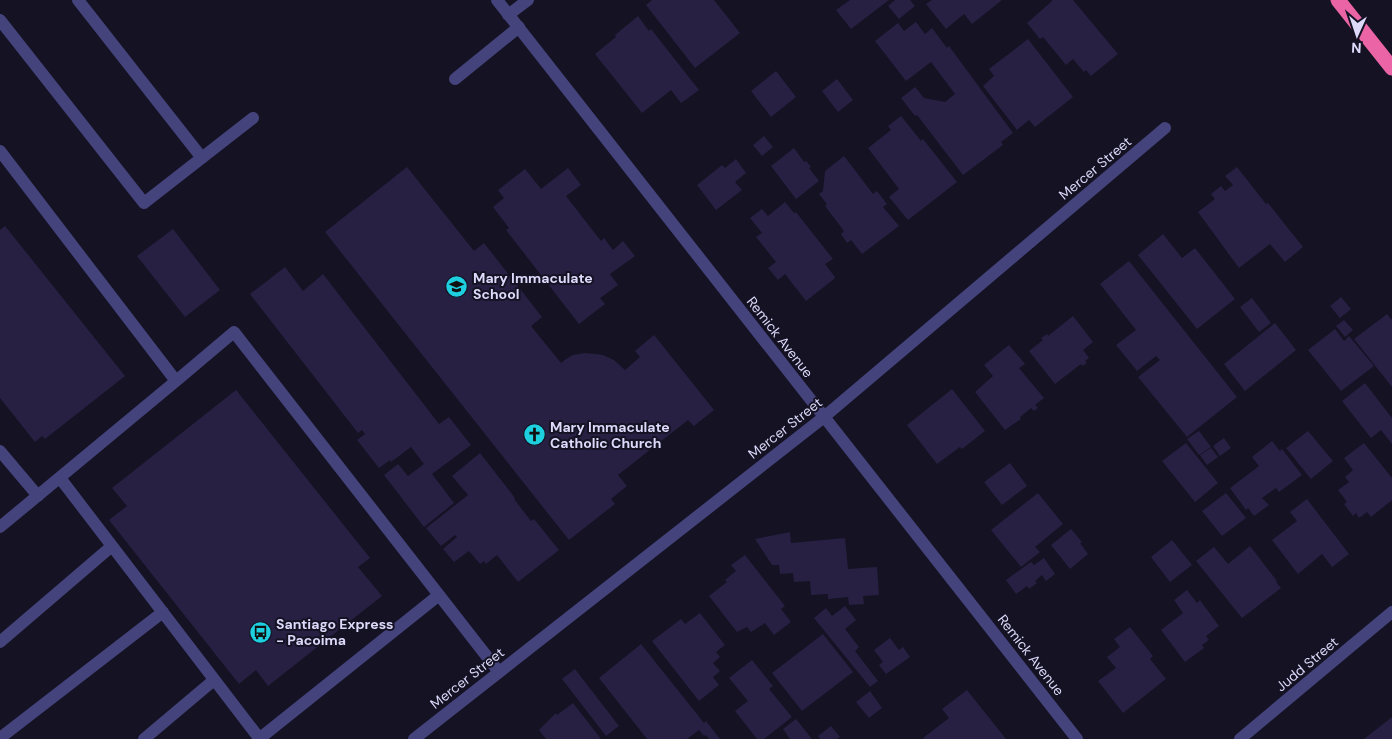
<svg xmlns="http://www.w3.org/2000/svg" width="1392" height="739" font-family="'DM Sans',sans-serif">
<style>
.building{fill:#272042}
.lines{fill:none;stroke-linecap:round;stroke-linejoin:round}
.lane{stroke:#44437c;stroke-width:12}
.street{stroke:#44437c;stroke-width:12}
.highway{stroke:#ea64a6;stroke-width:15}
.labels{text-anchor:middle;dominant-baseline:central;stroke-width:4;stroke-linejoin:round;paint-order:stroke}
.street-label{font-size:14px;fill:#dcd9fa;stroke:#141223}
.poi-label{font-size:14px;font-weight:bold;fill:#dcd9fa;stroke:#141223;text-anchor:start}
</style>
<rect width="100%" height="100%" fill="#141223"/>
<!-- building -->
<path class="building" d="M652,0h62l26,33 -45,35 -49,-63z
M850,0h39l-38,29 -15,-19z
M895,0h15l5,6 -16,13 -11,-13z
M932,0h70l-30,24 -8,-10 -18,15 -20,-25z
M1052,0h21l45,54 -27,22 -5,-6 -2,2 -11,-13 -7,6 -23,-28 -3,2 -13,-16 25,-22z
M638,16l11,15 2,-2 48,61 -18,13 -10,-13 -29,23 -47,-59 21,-17 -1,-2z
M916,22l9,12 7,-6 15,20 2,-2 64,87 -12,9 2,3 -40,30 -46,-60 -2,1 -14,-18 14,-11 9,11 21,4 10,-8 -24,-32 -25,19 -31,-40 23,-18 6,8z
M1028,39l45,58 -38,30 -6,-7 -12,10 -34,-44 11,-10 -5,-7z
M776,71l20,26 -25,20 -20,-26z
M837,79l16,21 -15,12 -16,-21z
M901,116l20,25 2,-2 34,43 -49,38 -19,-23 10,-8 -31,-41 23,-18 -3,-4z
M764,136l9,11 -11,9 -9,-11z
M794,148l10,14 2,-1 5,6 -2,1 10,13 -23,18 -25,-33z
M844,156l29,38 4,-3 10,13 -4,3 16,19 -37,28 -11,-14 -4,3 -6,-9 3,-3 -19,-25 2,-2 -8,-10 4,-3 2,-20z
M736,159l10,14 -11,9 7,8 -26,20 -19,-25 25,-20 3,3z
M407,167l67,84 10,-8 58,74 -11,9 30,37 5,-4 7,-4 12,-2 10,1 8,1 11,5 11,10 15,-13 -5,-6 19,-16 60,75 -20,16 -6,-6 -70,55 9,11 -16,13 4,5 -46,36 -244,-308z
M1237,167l29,37 2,-1 35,44 -18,15 -15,-18 -31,24 -41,-56 17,-13 -4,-5 10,-8 4,5 8,-6 -8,-9z
M568,168l13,17 -15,11 35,45 3,-3 9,12 10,-9 12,15 -25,18 8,11 -18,13 5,6 -26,20 -73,-94 3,-2 -16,-21 11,-9 -6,-8 27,-21 16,20z
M785,202l9,11 2,-1 37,47 -8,5 10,13 -1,2 -28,22 -21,-27 -7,6 -10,-12 8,-6 -20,-25 6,-4 -12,-15 12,-9 6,7z
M5,226l120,150 -80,63 -3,-3 -7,6 -35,-44v-168z
M173,229l47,61 -35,27 -48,-61z
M1163,234l19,24 13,-10 40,51 -38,30 -59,-74z
M1129,261l108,136 -50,40 -49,-60 22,-17 -4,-4 -19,15 -21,-26 20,-15 -36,-46z
M285,267l18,24 20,-17 116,150 10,-7 22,28 -39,29 22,29 -30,24 -40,-52 14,-11 10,12 16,-12 -13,-17 -20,15 -1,-2 -11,8 -22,-28 8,-6 -3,-4 -4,3 -108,-139z
M1341,297l10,12 -11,9 -10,-12z
M1252,298l19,25 -12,9 -19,-25z
M1387,314l5,6v67l-38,-48z
M1073,316l20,26 -10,8 6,8 -4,3 2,2 -5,3 -1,-2 -26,20 -26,-33 14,-11 -2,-2 6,-4 1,2z
M1344,320l9,10 -8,7 -9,-11z
M1275,323l21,27 -51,41 -21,-27z
M1335,329l9,12 5,-5 25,30 -33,25 -33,-41z
M1009,345l16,19 -6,4 25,30 -9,7 3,3 -4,3 -3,-3 -11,9 1,2 -16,11 -30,-38 18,-16 -9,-11z
M1365,383l27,35v26l-11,-14 -10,8 -29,-37z
M952,389l33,42 -23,18 -2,-2 -23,17 -30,-39z
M236,390l134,168 -12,9 24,29 -114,90 -12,-16 -17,14 -130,-164 18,-14 -15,-18z
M1199,431l12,16 -12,8 -12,-16z
M1308,431l25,30 -22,18 -25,-31z
M1224,438l7,10 -11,8 -7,-10z
M1272,441l8,10 2,-2 20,26 -23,17 -3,-4 -14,10 7,7 -15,11 -6,-8 -2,2 -16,-22 29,-22 -7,-9z
M1186,443l32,40 -23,19 -33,-41z
M1364,443l28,35v22l-21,17 -4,-5 -8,6 -3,-5 -3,3 -9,-12 3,-2 -9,-12 11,-8 -4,-5 8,-7 -9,-12z
M1211,448l7,9 -11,8 -7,-10z
M480,453l35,45 -1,1 17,22 3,-2 25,31 -41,32 -21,-27 -11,9 -2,-3 -4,3 -11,-13 -15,11 -11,-13 14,-12 -2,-2 -14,11 -15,-18 42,-33 -16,-19z
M1010,463l17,23 -25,19 -18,-23z
M1038,493l25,31 -28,23 5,5 -19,15 -30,-37z
M1226,493l20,25 -24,18 -20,-25z
M1307,499l42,55 -17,13 -10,-13 -24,20 -26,-34 25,-19 -7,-9z
M1071,529l11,13 -2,1 8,11 -18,15 -19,-24z
M790,532l1,11 54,-5 3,31 29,-2 2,28 -16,1 1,8 -15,1 -1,-8 -20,2v-5l-17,1 -1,-14 -16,1 -1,-9 -13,1 -1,-9h-7l-17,-26z
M1172,540l20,25 -22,17 -19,-25z
M1250,546l27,35 -1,1 5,6 -39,30 -46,-57 18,-14 14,17z
M745,555l40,51 -4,3 10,13 -17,13 -9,-12 -14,9 -4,-5 -10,5 -28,-36 18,-14 -2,-2 11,-9 -5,-6z
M1044,558l11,16 -9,7 -4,-6 -7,6 2,2 -8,6 -2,-3 -11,8 -10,-14 25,-18 3,3z
M1187,590l10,13 3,-3 19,26 -13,10 3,4 -7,5 2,3 -19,14 -24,-32 22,-17 -9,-13z
M845,606l11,14 -11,9 14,18 -4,4 23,30 -8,6 -56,-69 12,-10 6,8z
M700,613l25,32 -9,7 4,5 -7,6 7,8 -7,6 6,8 -20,16 -47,-60 29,-22 4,5z
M1130,627l23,29 -3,3 16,20 -43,34 -25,-32 18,-13 -9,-11 13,-10 -6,-8z
M823,634l30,38 -51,39 -30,-38z
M890,638l9,12 4,-3 7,10 -24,17 -7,-9 4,-3 -9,-12z
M641,644l63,79 2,-2 14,18h-11l-3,-4 -2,1 -5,-6 -12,9h-40l-48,-61z
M752,660l21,26 -4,3 23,28 -28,22h-7l-22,-28 13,-10 -19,-23z
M575,669l44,57 -13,10 -44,-57z
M967,690l39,49h-82l-1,-1 26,-20 -7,-9z
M870,691l12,17 -13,10 -13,-16z
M573,703l28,36h-55l-7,-9 17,-17 1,2z
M1392,717v22h-28z
M796,719l16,20h-22l-7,-10z
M831,726l9,11 -3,2h-17l-2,-3z"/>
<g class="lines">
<!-- lane -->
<path class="lane" d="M78,0l124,158
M0,20l144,183 109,-85
M455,79l64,-52
M0,151l176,230 58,-49 265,340
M0,451l38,45
M60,478l199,260 -1,1
M0,527l176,-146
M0,642l112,-96
M0,738l163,-126
M144,739l70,-59
M259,739l180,-144"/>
<!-- street -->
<path class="street" d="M497,0l580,739
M508,15l20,-15
M414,739l410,-322 341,-289
M1240,739l152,-127"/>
<!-- highway -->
<path class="highway" d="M1338,0l54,68"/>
</g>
<!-- icons -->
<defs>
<symbol id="school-disc" viewBox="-11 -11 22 22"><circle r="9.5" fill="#1ecfe0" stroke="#141223"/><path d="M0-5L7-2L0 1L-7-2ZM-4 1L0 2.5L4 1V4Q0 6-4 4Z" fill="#111"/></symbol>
<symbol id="church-disc" viewBox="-11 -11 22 22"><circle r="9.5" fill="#1ecfe0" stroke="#141223"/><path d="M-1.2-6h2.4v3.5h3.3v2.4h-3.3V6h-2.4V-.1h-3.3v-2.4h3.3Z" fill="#111"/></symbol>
<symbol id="bus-disc" viewBox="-11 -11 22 22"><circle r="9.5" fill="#1ecfe0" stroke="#141223"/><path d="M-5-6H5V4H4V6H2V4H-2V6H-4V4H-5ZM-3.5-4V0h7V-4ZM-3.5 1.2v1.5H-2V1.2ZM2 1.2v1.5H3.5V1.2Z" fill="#111"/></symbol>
</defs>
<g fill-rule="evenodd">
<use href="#school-disc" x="444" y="274" width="25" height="25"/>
<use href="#church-disc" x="522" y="422" width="25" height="25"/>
<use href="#bus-disc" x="248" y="620" width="25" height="25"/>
</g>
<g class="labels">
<!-- street labels -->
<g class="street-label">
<text transform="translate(1095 168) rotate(-40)">Mercer Street</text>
<text transform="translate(780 337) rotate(52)">Remick Avenue</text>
<text transform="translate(785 428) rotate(-38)">Mercer Street</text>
<text transform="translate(1031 655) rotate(52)">Remick Avenue</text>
<text transform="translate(1307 664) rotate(-40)">Judd Street</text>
<text transform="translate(467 678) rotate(-38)">Mercer Street</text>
</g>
<!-- poi labels -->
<g class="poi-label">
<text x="473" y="278">Mary Immaculate<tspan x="473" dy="16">School</tspan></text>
<text x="550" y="427">Mary Immaculate<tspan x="550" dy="16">Catholic Church</tspan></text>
<text x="276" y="624">Santiago Express<tspan x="276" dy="16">- Pacoima</tspan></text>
</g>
</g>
<!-- north arrow -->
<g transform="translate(1357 35) rotate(183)" stroke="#141223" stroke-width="4" paint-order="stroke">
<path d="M0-4L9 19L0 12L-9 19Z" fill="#dcd9fa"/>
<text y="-8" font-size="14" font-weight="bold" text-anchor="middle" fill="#dcd9fa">N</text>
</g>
</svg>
